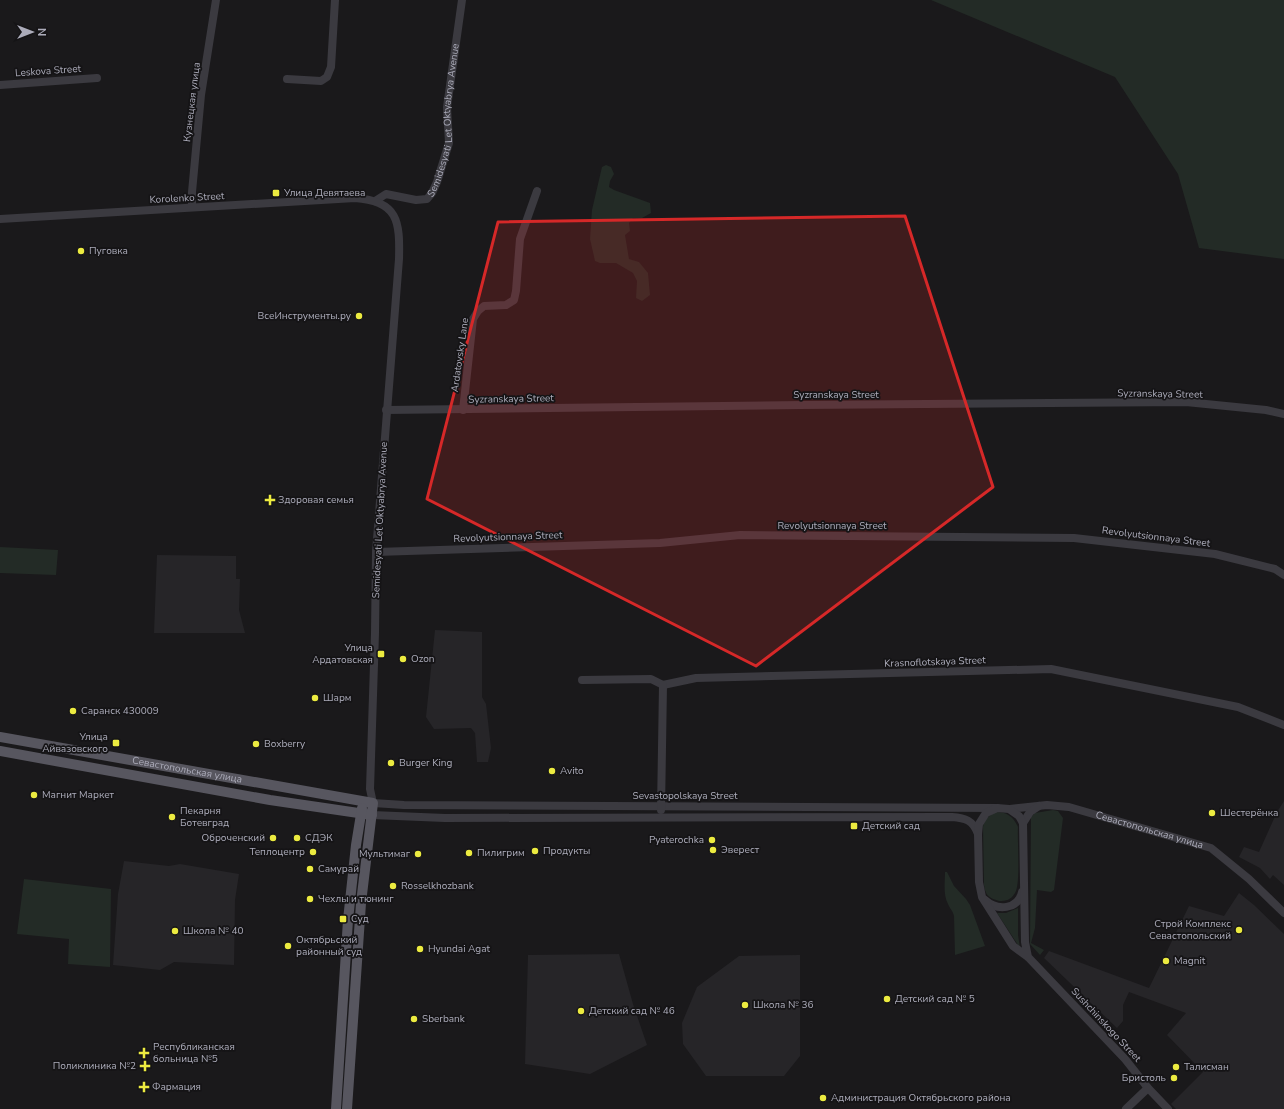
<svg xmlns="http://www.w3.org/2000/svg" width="1284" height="1109" font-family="'Nunito Sans',sans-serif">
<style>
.built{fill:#262528}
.green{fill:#232b26}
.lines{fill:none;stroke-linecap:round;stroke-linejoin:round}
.minor{stroke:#3b3a40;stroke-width:8}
.major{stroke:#57565f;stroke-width:10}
.marked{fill:#d62828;fill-opacity:0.2;stroke:#d62828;stroke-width:3;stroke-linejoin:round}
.poi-dot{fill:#eceb40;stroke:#151416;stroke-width:1.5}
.labels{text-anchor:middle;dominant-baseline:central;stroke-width:3.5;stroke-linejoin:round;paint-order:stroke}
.street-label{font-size:10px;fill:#acacba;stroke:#151416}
.poi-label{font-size:10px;fill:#acacba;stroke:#151416;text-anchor:start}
</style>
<rect width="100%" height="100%" fill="#1a191b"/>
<!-- built -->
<path class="built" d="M157,555l79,1v23h4l-1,31 6,23h-91z
M435,630l47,2v65l4,7 5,44 -3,14h-11l-2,-29 -4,-5 -37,1 -8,-12z
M1284,801v84l-11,-10 -3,4 -10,-11 -21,-11 5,-10 15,5 18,-40z
M124,861l45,5 11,-2 59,10 -4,26 -1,65 -60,-3 -14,8 -47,-5 5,-71z
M1239,893l15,12 30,29v175h-108l-5,-5 32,-32 -36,-37 19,-22 -57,-21 -6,13v16l-6,7 -73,-70 5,-7 100,37 40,-82 35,10z
M619,954l14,50 14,41 -57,29 -65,-10 3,-109z
M800,955v101l-16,20h-78l-23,-32 -1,-21 15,-36 42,-31z"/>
<!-- green -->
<path class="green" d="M931,0h353v259l-85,-11 -21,-74 -63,-97z
M606,165l5,2 3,7 -4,7 -1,6 5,3 36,13 1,10 -9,5h-9l-4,5 1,8 -5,4 4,24 10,3 9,11 2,22 -8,6 -6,-3 1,-17 -4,-8 -17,-10h-16l-5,-2 -5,-22 2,-29 10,-43z
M0,547l58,3 -2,25 -56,-2z
M1053,810l5,1 5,7 -9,72 -3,2 -14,-2 -2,38 -4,15 13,7 -4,5 -10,-11 1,-127 4,-4z
M995,812c12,0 18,4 23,15 -1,13 3,57 -3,66 -4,7 -9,8 -16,8 -10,-3 -14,-6 -15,-16l-1,-58 1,-7z
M945,872h2l7,14 12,13 4,6 15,41 -30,9 -1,-39c-1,-5 -4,-7 -6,-12 -5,-9 -3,-22 -3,-32z
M24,879l87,10 -1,78 -42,-3 1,-25 -52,-5z
M1018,908v27l2,13 -23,-35h9z"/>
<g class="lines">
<!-- minor -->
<g class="minor">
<path d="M287,79l34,2 6,-4 4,-10 4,-67"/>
<path d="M0,85l97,-7"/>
<path id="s1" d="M375,201l11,-7 30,6 11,-1 5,-6 5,-11 12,-39 -2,-36 15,-107"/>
<path d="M192,207v-15l9,-97 15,-95"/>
<path d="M0,219l355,-21c43,3 45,23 44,61l-23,293 -1,81 -5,156 3,14 31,2 593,3"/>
<path d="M386,410l416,-5 384,-3 80,8 18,4"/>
<path d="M463,410l10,-91 5,-8 6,-5 22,-1 8,-5 2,-9 4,-52 17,-48"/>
<path d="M376,552l284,-9 80,-8 334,3 141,16 60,15 9,6"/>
<path d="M582,680l69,-1 12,6 33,-7 355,-9 187,38 46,18"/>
<path id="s2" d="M1010,809l37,-4 22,2 142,41 38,31 35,34"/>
<path d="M661,810l2,-125"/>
<path d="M372,815l73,3 507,-1c13,1 21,3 26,17"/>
<path d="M1023,823l7,-11 9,-6"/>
<path d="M985,900c12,11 33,10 37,-8"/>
<path d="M1028,957l-3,-15 -2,-119 -4,-7 -10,-7 -12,-1 -11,5 -7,11 -1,10 1,48 3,15 31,49 15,11 97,102 23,29 20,21"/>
<path d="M1126,1109l22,-21"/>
</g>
<!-- major -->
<g class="major">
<path id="s3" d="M0,737l373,66 -12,100 -14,206"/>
<path d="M0,751l270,49 102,15"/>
<path d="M336,1109l12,-189 8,-75 6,-37"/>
</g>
</g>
<!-- marked area -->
<path class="marked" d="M905,216l88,271 -237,179 -329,-167 71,-277z"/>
<!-- markers -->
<g class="poi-dot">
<rect x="272" y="189" width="8" height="8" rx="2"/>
<circle cx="81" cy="251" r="4"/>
<circle cx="359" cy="316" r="4"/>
<path d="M268 494h4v4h4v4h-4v4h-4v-4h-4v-4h4z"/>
<rect x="377" y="650" width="8" height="8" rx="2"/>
<circle cx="403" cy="659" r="4"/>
<circle cx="315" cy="698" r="4"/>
<circle cx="73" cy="711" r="4"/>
<rect x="112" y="739" width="8" height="8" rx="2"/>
<circle cx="256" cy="744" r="4"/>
<circle cx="391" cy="763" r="4"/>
<circle cx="552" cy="771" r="4"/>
<circle cx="34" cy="795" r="4"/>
<circle cx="1212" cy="813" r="4"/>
<circle cx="172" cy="817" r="4"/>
<rect x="850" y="822" width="8" height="8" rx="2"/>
<circle cx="273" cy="838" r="4"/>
<circle cx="297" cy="838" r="4"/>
<circle cx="712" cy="840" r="4"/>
<circle cx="713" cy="850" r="4"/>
<circle cx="535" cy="851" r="4"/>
<circle cx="313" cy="852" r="4"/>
<circle cx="469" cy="853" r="4"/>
<circle cx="418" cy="854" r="4"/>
<circle cx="310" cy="869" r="4"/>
<circle cx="393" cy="886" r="4"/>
<circle cx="310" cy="899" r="4"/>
<rect x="339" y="915" width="8" height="8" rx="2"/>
<circle cx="1239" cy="930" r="4"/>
<circle cx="175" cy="931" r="4"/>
<circle cx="288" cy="946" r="4"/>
<circle cx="420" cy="949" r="4"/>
<circle cx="1166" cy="961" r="4"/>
<circle cx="887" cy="999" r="4"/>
<circle cx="745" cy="1005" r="4"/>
<circle cx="581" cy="1011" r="4"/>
<circle cx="414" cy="1019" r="4"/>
<path d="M142 1047h4v4h4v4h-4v4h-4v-4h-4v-4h4z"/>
<path d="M143 1060h4v4h4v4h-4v4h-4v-4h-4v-4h4z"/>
<circle cx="1176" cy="1067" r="4"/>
<circle cx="1174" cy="1078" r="4"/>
<path d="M142 1081h4v4h4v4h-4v4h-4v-4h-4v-4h4z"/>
<circle cx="823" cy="1098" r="4"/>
</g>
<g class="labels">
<!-- street labels -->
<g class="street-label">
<text transform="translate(48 71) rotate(-4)">Leskova Street</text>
<text transform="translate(192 102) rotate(-83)">Кузнецкая улица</text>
<text stroke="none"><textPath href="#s1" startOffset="137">Semidesyati Let Oktyabrya Avenue</textPath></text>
<text transform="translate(187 198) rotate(-3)">Korolenko Street</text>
<text transform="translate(460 355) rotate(-82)">Ardatovsky Lane</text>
<text transform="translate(1160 394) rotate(1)">Syzranskaya Street</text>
<text x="836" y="395">Syzranskaya Street</text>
<text transform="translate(511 399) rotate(-1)">Syzranskaya Street</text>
<text transform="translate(380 520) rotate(-87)">Semidesyati Let Oktyabrya Avenue</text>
<text x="832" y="526">Revolyutsionnaya Street</text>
<text transform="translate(508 537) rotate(-2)">Revolyutsionnaya Street</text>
<text transform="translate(1156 537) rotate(7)">Revolyutsionnaya Street</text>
<text transform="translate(935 662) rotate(-2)">Krasnoflotskaya Street</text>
<text stroke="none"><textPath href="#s3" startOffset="190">Севастопольская улица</textPath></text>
<text x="685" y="796">Sevastopolskaya Street</text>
<text stroke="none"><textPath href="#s2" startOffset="143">Севастопольская улица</textPath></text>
<text transform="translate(1106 1025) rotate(47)">Sushchinskogo Street</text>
</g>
<!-- poi labels -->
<g class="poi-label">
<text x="284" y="193">Улица Девятаева</text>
<text x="89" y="251">Пуговка</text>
<text x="351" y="316" text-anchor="end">ВсеИнструменты.ру</text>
<text x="278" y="500">Здоровая семья</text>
<text x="373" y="648" text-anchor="end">Улица<tspan x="373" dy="12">Ардатовская</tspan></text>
<text x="411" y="659">Ozon</text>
<text x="323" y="698">Шарм</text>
<text x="81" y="711">Саранск 430009</text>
<text x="108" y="737" text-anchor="end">Улица<tspan x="108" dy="12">Айвазовского</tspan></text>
<text x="264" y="744">Boxberry</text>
<text x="399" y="763">Burger King</text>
<text x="560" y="771">Avito</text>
<text x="42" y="795">Магнит Маркет</text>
<text x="180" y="811">Пекарня<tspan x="180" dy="12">Ботевград</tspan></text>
<text x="1220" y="813">Шестерёнка</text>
<text x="862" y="826">Детский сад</text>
<text x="265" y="838" text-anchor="end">Оброченский</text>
<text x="305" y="838">СДЭК</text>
<text x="704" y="840" text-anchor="end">Pyaterochka</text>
<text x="721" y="850">Эверест</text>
<text x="543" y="851">Продукты</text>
<text x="305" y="852" text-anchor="end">Теплоцентр</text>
<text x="477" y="853">Пилигрим</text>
<text x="410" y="854" text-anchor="end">Мультимаг</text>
<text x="318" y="869">Самурай</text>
<text x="401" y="886">Rosselkhozbank</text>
<text x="318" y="899">Чехлы и тюнинг</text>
<text x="351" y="919">Суд</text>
<text x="1231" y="924" text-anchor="end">Строй Комплекс<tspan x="1231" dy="12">Севастопольский</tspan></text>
<text x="183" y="931">Школа № 40</text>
<text x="296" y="940">Октябрьский<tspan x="296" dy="12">районный суд</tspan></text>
<text x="428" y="949">Hyundai Agat</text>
<text x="1174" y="961">Magnit</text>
<text x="895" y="999">Детский сад № 5</text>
<text x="753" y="1005">Школа № 36</text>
<text x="589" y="1011">Детский сад № 46</text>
<text x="422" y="1019">Sberbank</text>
<text x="153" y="1047">Республиканская<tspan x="153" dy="12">больница №5</tspan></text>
<text x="136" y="1066" text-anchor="end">Поликлиника №2</text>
<text x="1184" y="1067">Талисман</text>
<text x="1166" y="1078" text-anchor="end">Бристоль</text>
<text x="152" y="1087">Фармация</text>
<text x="831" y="1098">Администрация Октябрьского района</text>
</g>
</g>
<!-- north arrow -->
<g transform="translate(32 32) rotate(90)" stroke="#151416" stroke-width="3" paint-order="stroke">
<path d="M0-3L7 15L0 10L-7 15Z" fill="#acacba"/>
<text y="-6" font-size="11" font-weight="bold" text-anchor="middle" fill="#acacba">N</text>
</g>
</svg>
